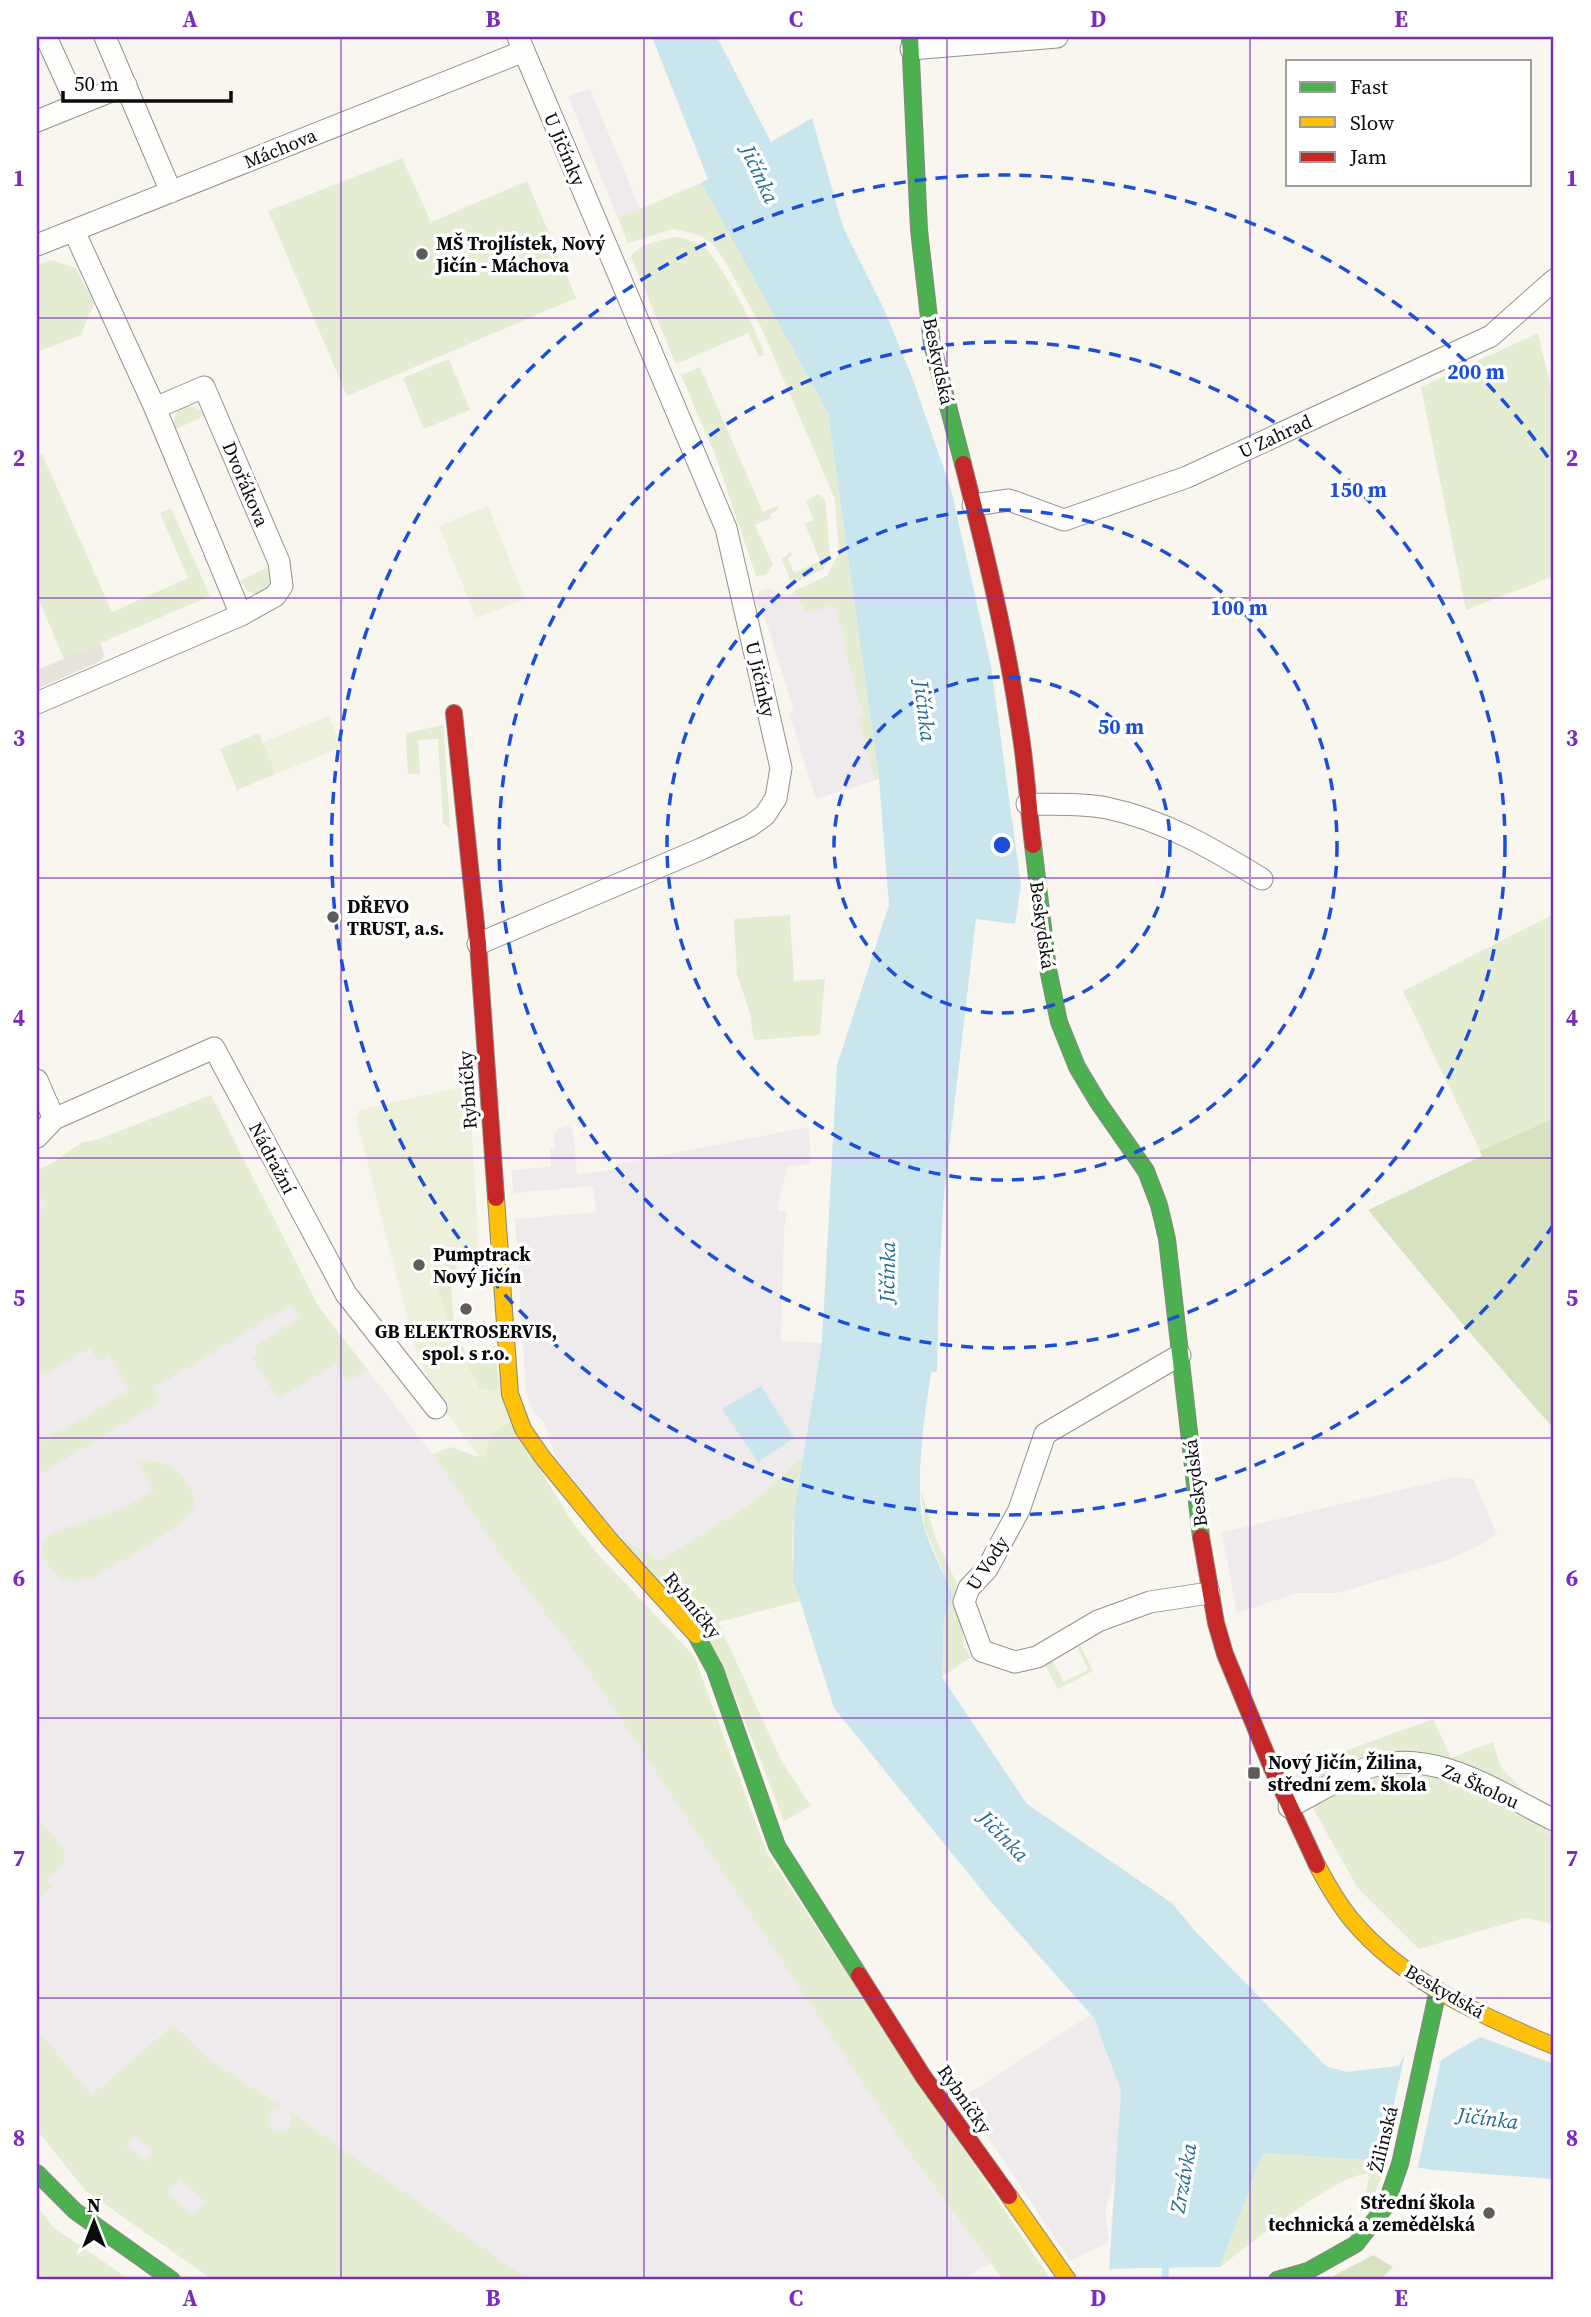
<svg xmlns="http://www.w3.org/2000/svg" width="1591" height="2317" font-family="'Source Serif 4',serif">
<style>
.industrial{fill:#efeaec}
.green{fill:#e4ecd1;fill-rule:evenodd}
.forest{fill:#d6e2c0}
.pitch{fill:#edf0da}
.plaza{fill:#e8e4db}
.water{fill:#c9e6ef}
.pier{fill:#f9f6ef}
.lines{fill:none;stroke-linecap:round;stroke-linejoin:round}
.stream{stroke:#c9e6ef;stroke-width:7}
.street-casing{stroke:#92918e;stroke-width:23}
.fast-casing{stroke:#898784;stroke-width:18}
.slow-casing{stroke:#898784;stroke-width:18}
.jam-casing{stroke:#898784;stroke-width:18}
.street{stroke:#fefefd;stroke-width:21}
.fast{stroke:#4caf50;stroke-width:16}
.slow{stroke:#ffc107;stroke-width:16}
.jam{stroke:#c62828;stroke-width:16}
.grid{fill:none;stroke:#7b2cbf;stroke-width:2;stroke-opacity:0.55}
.ring{fill:none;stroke:#1d4ed8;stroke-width:3.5;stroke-dasharray:12 9}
.poi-dot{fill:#5e5d5b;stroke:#fff;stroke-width:2.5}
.labels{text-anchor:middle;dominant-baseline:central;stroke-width:7;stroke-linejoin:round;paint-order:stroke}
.street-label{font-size:19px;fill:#0b0b0b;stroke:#fff}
.poi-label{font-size:19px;font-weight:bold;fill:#0b0b0b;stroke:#fff;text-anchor:start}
.water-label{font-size:21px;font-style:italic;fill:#226b8f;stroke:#fff}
.centre{fill:#1d4ed8;stroke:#fff;stroke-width:3.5}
.ring-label{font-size:21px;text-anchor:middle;font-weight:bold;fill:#1d4ed8;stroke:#fff;stroke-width:7;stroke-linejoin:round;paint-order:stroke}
.neatline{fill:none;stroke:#7b2cbf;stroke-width:2.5}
.grid-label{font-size:23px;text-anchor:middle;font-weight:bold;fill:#7b2cbf}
</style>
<rect width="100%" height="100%" fill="#f9f6ef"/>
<!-- industrial -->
<path class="industrial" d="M590,89l50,120 -22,9 -50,-122z
M851,584l28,195 -63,20 -27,-86 5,-2 -27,-87 -13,-25 8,-10 7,-1 17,8 12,-6z
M211,1095l107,211 122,158 59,89 83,107 323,487 85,116 -29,17h-748l-128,-90 -48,-60v-960l14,-6 30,-21 19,-4z
M569,1126l4,4 4,44 36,-4 5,-6 191,-37 2,37 -24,3 -10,44h10l-3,19 -3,111 41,2 -19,114 -56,49 -87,54 -45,-25 -61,-81 -10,-32 -10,-9 -8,-22 -11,-172 81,-7 -3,-26 -80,7 -1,-23 39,-3 -1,-18h5l-1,-15 4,-5z
M1455,1477l18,2 24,55 -17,11 -32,15 -111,33h-40l-60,20 -15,-80 2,-1z
M1090,2015l4,3 27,73 -5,82 -11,38 4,31 -39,19 -108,-163z"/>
<!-- green -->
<path class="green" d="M402,158l29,64 96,-41 49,117 -229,98 -79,-185z
M701,183l127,230 51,366h-4l-17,-60 6,-2 -21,-72 3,-1 -12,-39 -27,8 -13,-22 33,-15 12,-23 -4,-54 -74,-172 -35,-64 -13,-19 -14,-9 -26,-6 -45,14 -10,-25z
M677,237c11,2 21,5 30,13 13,12 55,88 57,105l-5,2 -11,-24 -72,31 -45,-107c5,-13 33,-18 46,-20z
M51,260l25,8 18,35 -13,32 -44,17v-87z
M1538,333l16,68v175l-88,34 -45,-223z
M449,359l21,51 -46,19 -21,-51z
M700,367l63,145 14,-6 2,3 -9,5 1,4 -16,7 18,39 -7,11 -10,1 -40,-119 -35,-82z
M189,406l12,4 4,5 -30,15c-3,-12 0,-22 14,-24z
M42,454l70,158 76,-34 -28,-65 11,-5 39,88 -146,63 -24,-56 -3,1v-148z
M819,494l6,5 5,58 -7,12 -31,15 -10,-25 8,-7 2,4 -4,2 6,15 26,-12 -15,-37 9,-4 -8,-19z
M270,566l2,18 -10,9h-8l-6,-2 -8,-10z
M443,725l1,7 6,97 -7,-6 -5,-84 -20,1 2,34h-12l-2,-41z
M259,733l17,41 -39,16 -17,-41z
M1554,914v204l-74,33 -77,-160z
M790,915l4,66 31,-2 -5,56 -65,5 -2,-4 -3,-23 -13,-38 -3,-56z
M211,1095l107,211 50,64 -21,12 -11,-18 -58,35 -26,-42 6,-3 -4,-8 45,-28 -8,-13 -137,83 7,13 -124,75v-31l92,-55 -20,-35 -11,6 -8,-13 -53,31v-165l9,-9 -9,-10v-25l14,-6 30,-21 19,-4z
M456,1257l2,26 -7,1 3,42 16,37 13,-1 -1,-15 13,-1 5,45 -21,-2 -30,-63 -12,-39 10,-15 -3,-14z
M510,1420l61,100 25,32 98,104 73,197 284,427h-48l-98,-133 -323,-486 -83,-108 -66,-99 18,-7 28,10h4l10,-25z
M803,1457c-8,47 -18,98 -3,144l-82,21 64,140 29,44 -27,15 -60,-153 -109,-133 45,25 87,-54z
M149,1460c21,5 27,5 39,24 3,6 8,13 7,20 -5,21 -85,63 -105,75l-14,2 -16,-2 -19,-24v-13l13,-10 69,-24 30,-17 -15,-29z
M921,1490l15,49 23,49 5,59 7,10 -29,20 2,-60 9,-22 -28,-66z
M1079,1643l14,28 -35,18 -15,-27 8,-4 13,24 24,-12 -12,-26z
M1433,1719l18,39 42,-16 6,20 5,9 50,50 -6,12 6,1v90l-29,-6 -106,31 -62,-62 -62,-111 38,-14 -2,-6z
M37,1817c9,11 36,33 25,48 -4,6 -12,11 -17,16l8,5 -16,15z
M173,2025l34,33 75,49 -8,2c-8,6 -8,14 -1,21l9,2 7,-4 3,-11 -5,-7 242,170h-316l-128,-90 -48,-60v-100l55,65zM134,2136l19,16 -8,9 -18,-16zM180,2179l25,23 -13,13 -24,-22z
M1263,2153l119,8 5,1 -14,37 -8,14 -4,-3 9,-36c-29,-4 -123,73 -150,93z
M37,2206l16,21 77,53h-93z"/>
<!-- forest -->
<path class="forest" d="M1554,1118v252l-4,1 4,6v52l-83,-95 -103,-124 114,-54 -2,-5z
M1373,2255l20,12 -13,13h-54z"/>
<!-- pitch -->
<path class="pitch" d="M488,506l37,93 -49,19 -37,-92z
M329,716l13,31 -66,27 -13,-32z
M469,1085l10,165 -35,8 3,14 -10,15 12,39 30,63 21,2 10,29 -17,12 -10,25h-4l-39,-54 -24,-51 -60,-234 4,-8z"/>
<!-- plaza -->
<path class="plaza" d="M101,643l3,14 -5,5 -62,27v-19z"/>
<!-- water -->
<path class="water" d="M652,37h65l54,105 41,-24 31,109 42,84 27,66 39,112 40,177 30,220 -6,38 -39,-5 -32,275 -5,86 -2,92h-6c-6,43 -18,116 -6,158 7,22 19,44 28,65l-9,22 -2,60 85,127 145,99 24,29 130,134 20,6 53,-6 6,-13 36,7 39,-23 74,27v115l-121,-9 -51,-9 -119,-8 -43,114 -111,2 12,-178 -27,-73 -101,-114 -159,-196 -41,-129 1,-67 28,-170 15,-277 52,-160 -10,-126 -51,-366 -127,-230 7,-4z
M761,1386l33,52 -36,24 -36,-53z"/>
<!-- pier -->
<path class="pier" d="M1405,2053l36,7 -23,107 -36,-6z
M1220,2267v3l-111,2v-3z"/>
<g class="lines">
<!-- stream -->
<path class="stream" d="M1165,2280l1,-20"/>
<defs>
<path id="street" d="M46,37l31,68
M105,37l66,155
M911,49l146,-12
M37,121l89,-36
M74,231l81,177 86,207
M37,245l487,-194
M973,505l36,-5 55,20 123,-43 304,-141 63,-56
M37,703l204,-88 34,-19 7,-10 -3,-24 -75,-175 -49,21
M1027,804c25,1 55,-1 80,4 57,12 106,41 155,71
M478,944l223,-95 49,-23 15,-11 11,-17 5,-30 -55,-240 -208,-491
M37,1080l17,39
M37,1137l17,-18 160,-71 132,246 90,114
M1180,1355l-135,79 -26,76 -32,59 -18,19 -5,14 18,49 33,11 22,-5 61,-36 52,-19 59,-9
M1289,1807c26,-13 52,-30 78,-39 67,-22 130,24 187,52"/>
<path id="fast" d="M910,37l9,193 13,114 31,120
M1033,845l15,124 11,53 18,45 21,35 48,69 13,34 8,34 34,298
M696,1635l19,35 62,176 82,129
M37,2173l38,38 97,69
M1277,2280l31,-9 48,-27 29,-37 15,-43 38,-174"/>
<path id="slow" d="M496,1198l14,196 13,35 20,29 67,82 86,95
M1317,1865c10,19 21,38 34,54 51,62 131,97 203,127
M1009,2196l59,84"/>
<path id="jam" d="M963,464c22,86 43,172 56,260 7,40 9,81 14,121
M454,713l24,231 18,254
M1201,1537l15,86 9,31 47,114 45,97
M859,1975l64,101 86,120"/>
</defs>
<!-- street casing -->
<use href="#street" class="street-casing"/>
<!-- fast casing -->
<use href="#fast" class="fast-casing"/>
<!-- slow casing -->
<use href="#slow" class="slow-casing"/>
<!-- jam casing -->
<use href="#jam" class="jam-casing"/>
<!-- street -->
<use href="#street" class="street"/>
<!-- fast -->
<use href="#fast" class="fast"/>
<!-- slow -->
<use href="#slow" class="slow"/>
<!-- jam -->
<use href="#jam" class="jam"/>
</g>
<!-- grid -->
<path class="grid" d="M341,37v2243M644,37v2243M947,37v2243M1250,37v2243M37,318h1517M37,598h1517M37,878h1517M37,1158h1517M37,1438h1517M37,1718h1517M37,1998h1517"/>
<!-- distance rings -->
<g class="ring">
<circle cx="1002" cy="845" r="168"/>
<circle cx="1002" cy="845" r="335"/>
<circle cx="1002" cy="845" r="503"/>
<path d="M1554 1224A670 670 0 1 1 1554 466"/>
</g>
<!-- markers -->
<g class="poi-dot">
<circle cx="422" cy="254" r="7"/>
<circle cx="333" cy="917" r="7"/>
<circle cx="419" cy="1265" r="7"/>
<circle cx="466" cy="1309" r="7"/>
<rect x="1247" y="1766" width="14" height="14" rx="3.5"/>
<circle cx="1489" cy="2213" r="7"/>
</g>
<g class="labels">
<!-- street labels -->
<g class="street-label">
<text transform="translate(280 148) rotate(-22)">Máchova</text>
<text transform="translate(565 149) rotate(67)">U Jičínky</text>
<text transform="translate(939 361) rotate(78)">Beskydská</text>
<text transform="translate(1275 436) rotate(-25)">U Zahrad</text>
<text transform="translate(246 484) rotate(67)">Dvořákova</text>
<text transform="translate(761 679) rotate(77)">U Jičínky</text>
<text transform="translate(1043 925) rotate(82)">Beskydská</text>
<text transform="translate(467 1090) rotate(-94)">Rybníčky</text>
<text transform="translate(273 1158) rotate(62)">Nádražní</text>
<text transform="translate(1195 1483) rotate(-97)">Beskydská</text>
<text transform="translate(987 1563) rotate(-57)">U Vody</text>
<text transform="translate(693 1605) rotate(51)">Rybníčky</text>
<text transform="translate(1481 1786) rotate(24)">Za Školou</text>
<text transform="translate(1445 1991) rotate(30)">Beskydská</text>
<text transform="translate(965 2099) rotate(55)">Rybníčky</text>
<text transform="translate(1383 2139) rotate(-76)">Žilinská</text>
</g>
<!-- poi labels -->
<g class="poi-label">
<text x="436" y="243">MŠ Trojlístek, Nový<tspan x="436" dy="22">Jičín - Máchova</tspan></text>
<text x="347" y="906">DŘEVO<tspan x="347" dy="22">TRUST, a.s.</tspan></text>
<text x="433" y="1254">Pumptrack<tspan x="433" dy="22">Nový Jičín</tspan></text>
<text x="466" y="1331" text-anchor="middle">GB ELEKTROSERVIS,<tspan x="466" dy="22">spol. s r.o.</tspan></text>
<text x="1268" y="1762">Nový Jičín, Žilina,<tspan x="1268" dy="22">střední zem. škola</tspan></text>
<text x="1475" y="2202" text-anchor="end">Střední škola<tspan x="1475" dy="22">technická a zemědělská</tspan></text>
</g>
<!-- water labels -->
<g class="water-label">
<text transform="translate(760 174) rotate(65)">Jičínka</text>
<text transform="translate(925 711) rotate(83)">Jičínka</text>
<text transform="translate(887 1272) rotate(-89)">Jičínka</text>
<text transform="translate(1004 1836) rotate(46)">Jičínka</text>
<text transform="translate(1488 2118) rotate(7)">Jičínka</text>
<text transform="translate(1183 2178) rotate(-80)">Zrzávka</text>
</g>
</g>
<circle cx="1002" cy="845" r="10" class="centre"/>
<g class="ring-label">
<text x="1476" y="379">200 m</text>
<text x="1358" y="497">150 m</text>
<text x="1239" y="615">100 m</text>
<text x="1121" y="734">50 m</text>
</g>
<!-- border -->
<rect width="1591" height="2317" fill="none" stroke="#ffffff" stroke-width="77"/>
<!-- legend -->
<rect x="1286" y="60" width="245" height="126" fill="#ffffff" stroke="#9d9d9d" stroke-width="2"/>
<rect x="1300" y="82" width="35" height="10" fill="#4caf50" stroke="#9d9d9d" stroke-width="2"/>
<text x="1350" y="94" font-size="21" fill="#0b0b0b">Fast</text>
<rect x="1300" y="117" width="35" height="10" fill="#ffc107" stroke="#9d9d9d" stroke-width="2"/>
<text x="1350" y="130" font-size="21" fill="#0b0b0b">Slow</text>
<rect x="1300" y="152" width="35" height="10" fill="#c62828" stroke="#9d9d9d" stroke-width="2"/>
<text x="1350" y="164" font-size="21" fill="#0b0b0b">Jam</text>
<!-- north arrow -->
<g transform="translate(94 2222)" stroke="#ffffff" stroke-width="5" paint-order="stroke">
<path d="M0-5L12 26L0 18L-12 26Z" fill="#0b0b0b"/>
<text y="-10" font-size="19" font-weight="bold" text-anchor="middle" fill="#0b0b0b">N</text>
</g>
<!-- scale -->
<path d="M63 91v10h168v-10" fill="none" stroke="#0b0b0b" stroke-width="3.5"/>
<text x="74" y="91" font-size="21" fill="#0b0b0b" stroke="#ffffff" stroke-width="5" paint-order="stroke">50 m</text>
<rect x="38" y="38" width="1514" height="2240" class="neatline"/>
<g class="grid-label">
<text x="190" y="27">A</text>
<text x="493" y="27">B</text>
<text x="796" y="27">C</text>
<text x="1098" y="27">D</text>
<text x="1401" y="27">E</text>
<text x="19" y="186">1</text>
<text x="1572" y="186">1</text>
<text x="19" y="466">2</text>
<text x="1572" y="466">2</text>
<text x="19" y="746">3</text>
<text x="1572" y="746">3</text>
<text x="19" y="1026">4</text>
<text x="1572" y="1026">4</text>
<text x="19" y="1306">5</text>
<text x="1572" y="1306">5</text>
<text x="19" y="1586">6</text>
<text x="1572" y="1586">6</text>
<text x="19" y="1866">7</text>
<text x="1572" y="1866">7</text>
<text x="19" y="2146">8</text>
<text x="1572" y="2146">8</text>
<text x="190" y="2306">A</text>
<text x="493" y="2306">B</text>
<text x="796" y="2306">C</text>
<text x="1098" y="2306">D</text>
<text x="1401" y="2306">E</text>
</g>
</svg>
